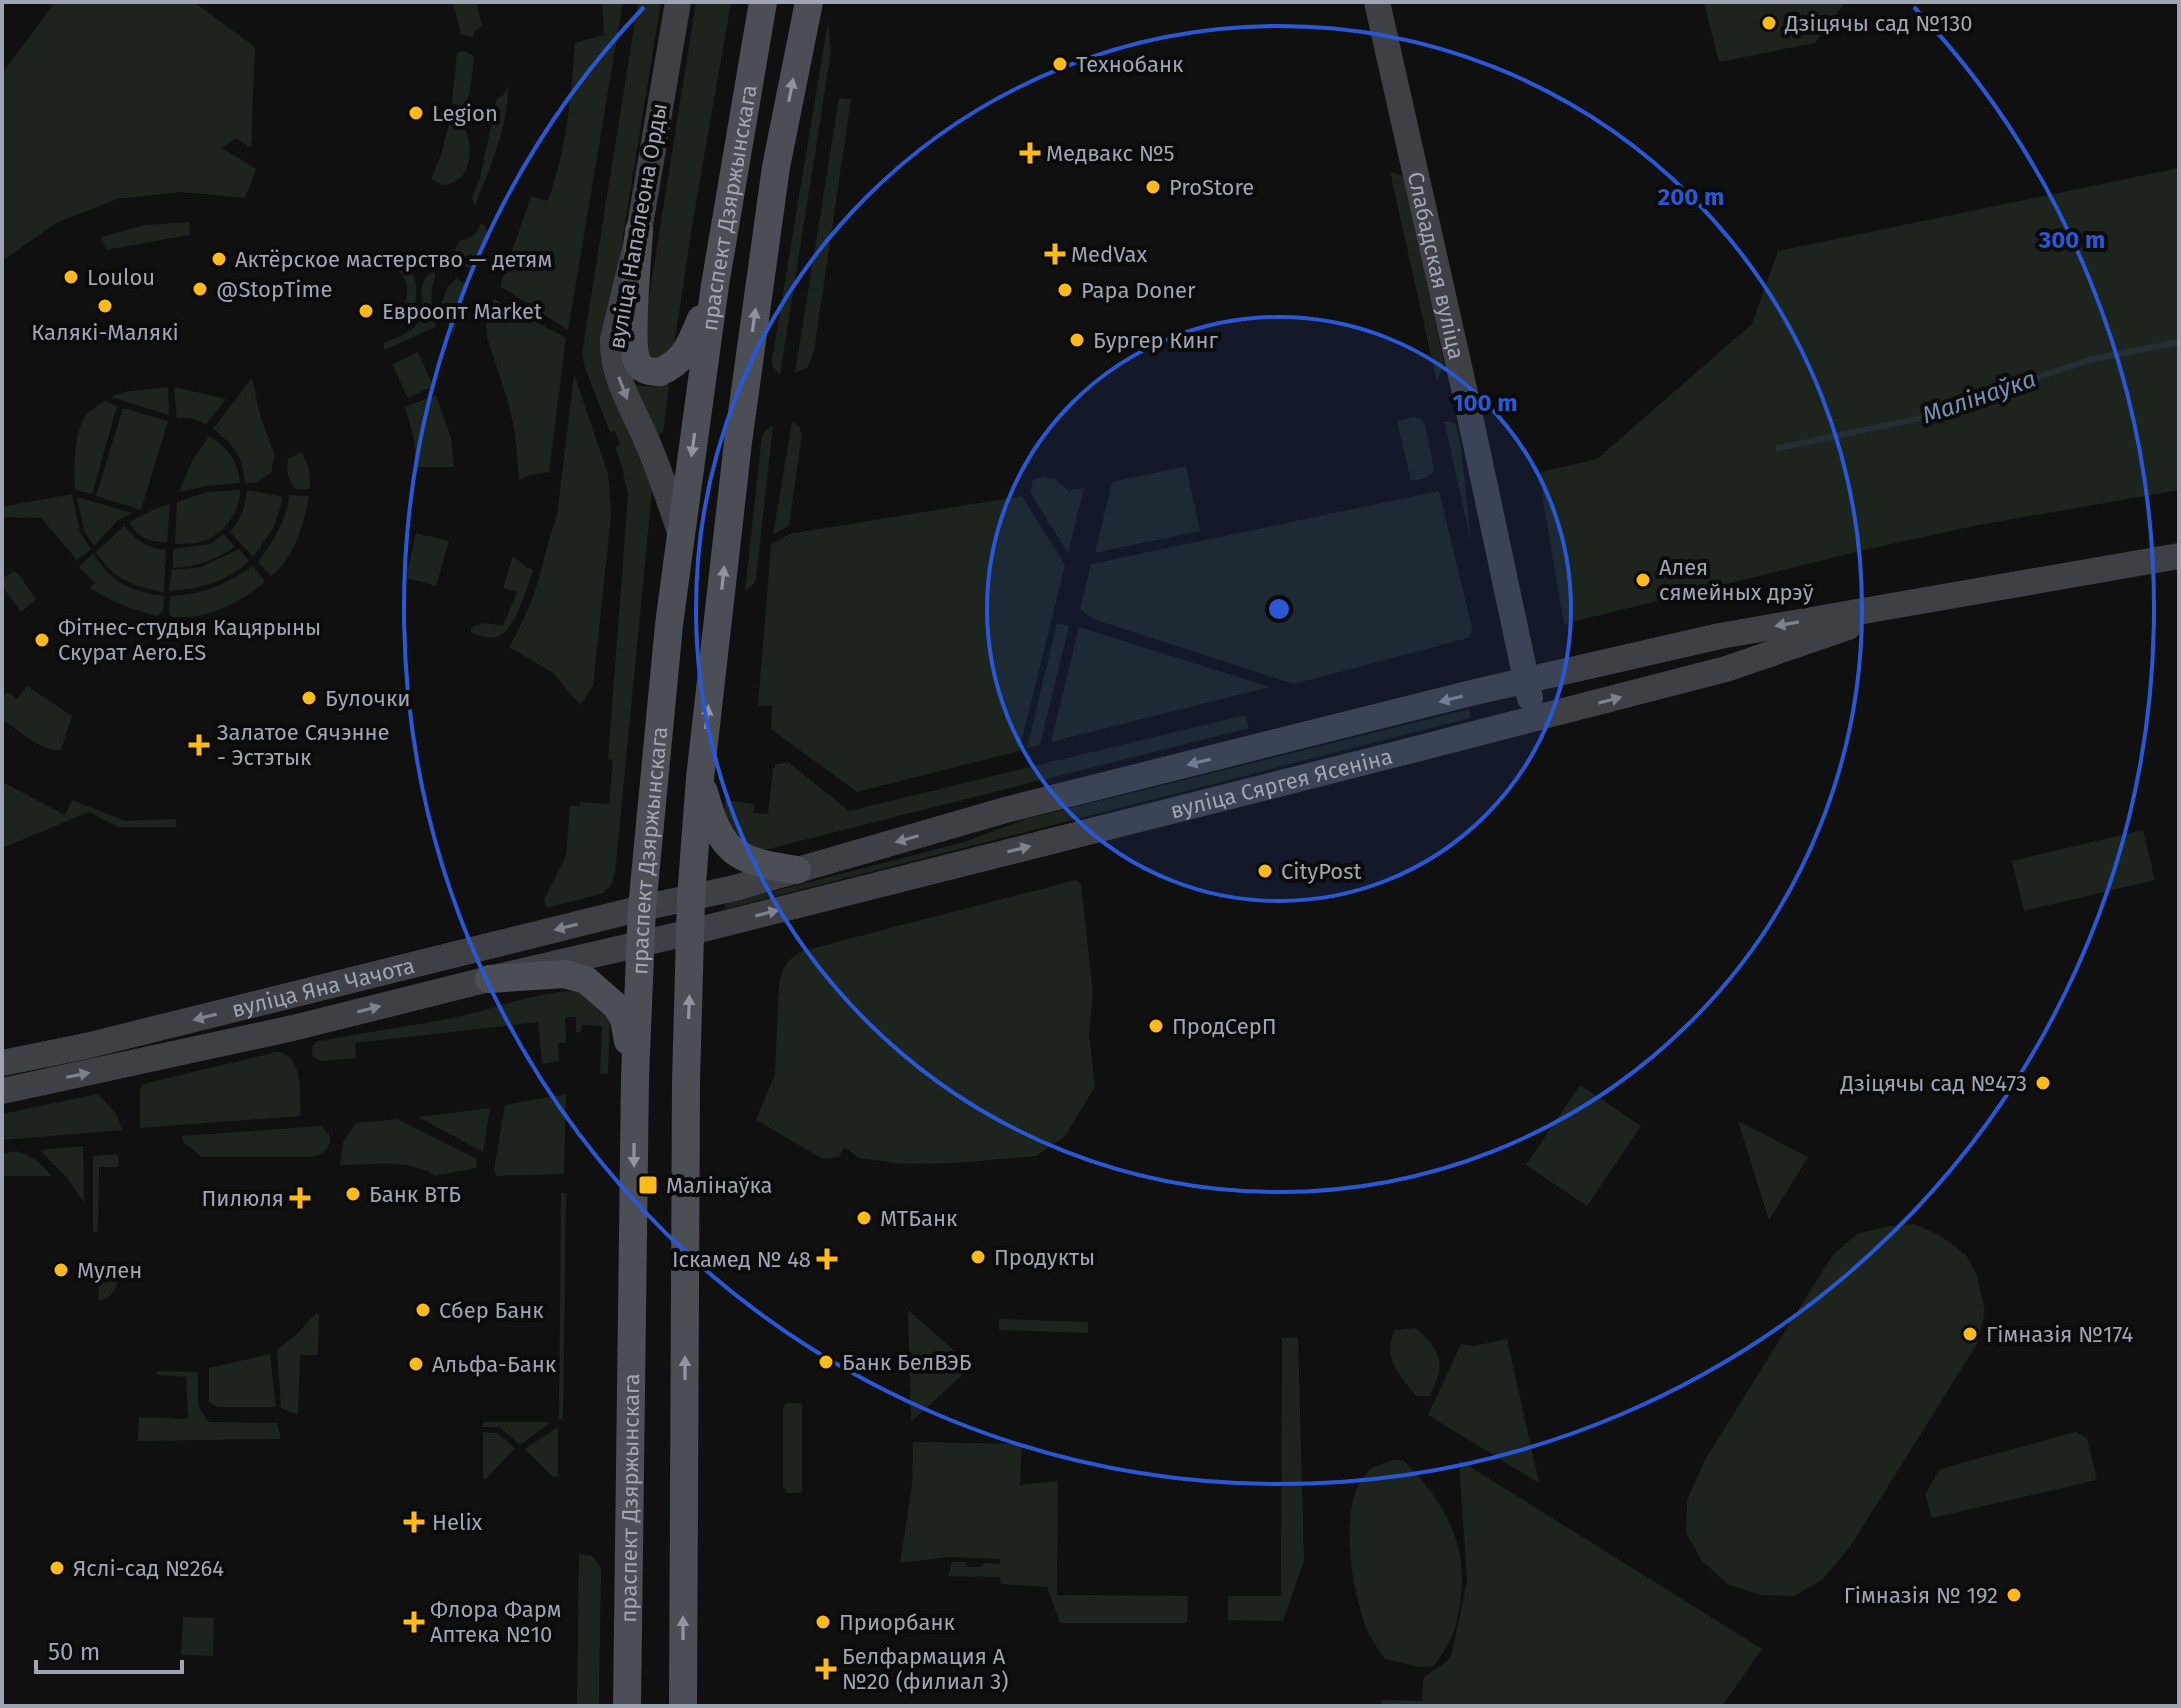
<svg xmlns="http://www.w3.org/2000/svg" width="2181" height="1708" font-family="'Fira Sans',sans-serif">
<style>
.green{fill:#1c241d}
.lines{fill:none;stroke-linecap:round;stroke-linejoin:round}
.stream{stroke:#252e35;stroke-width:6}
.secondary{stroke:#3e4046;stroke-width:26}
.primary{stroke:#4c4e56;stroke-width:28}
.oneway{fill:#8f94a0}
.oneway2{fill:#7e828d}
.ring{fill:none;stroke:#2a57d4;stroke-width:4}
.poi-dot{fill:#feb91a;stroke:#0b0b0c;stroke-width:3}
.labels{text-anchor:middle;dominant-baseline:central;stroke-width:8;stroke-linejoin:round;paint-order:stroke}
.poi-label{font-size:22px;fill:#a0a5b3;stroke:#0b0b0c;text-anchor:start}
.street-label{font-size:22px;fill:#a0a5b3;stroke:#0b0b0c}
.water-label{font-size:24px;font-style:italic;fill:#7392b2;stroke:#0b0b0c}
.centre{fill:#2a57d4;stroke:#0b0b0c;stroke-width:4}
.ring-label{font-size:24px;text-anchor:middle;font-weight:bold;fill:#2a57d4;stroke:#0b0b0c;stroke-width:8;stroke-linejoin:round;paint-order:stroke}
</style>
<rect width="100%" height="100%" fill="#101011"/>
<!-- green -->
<path class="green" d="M55,2h139l61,45 -4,101 -15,-10 -14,10 34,21 -11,29 -64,-6 -64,7 -61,24 -54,38v-187z
M453,2h23l6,23 -8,7 -1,5 -12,-2z
M602,2h21l-55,328 -68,-44 31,-90 15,5 2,-1c19,-51 23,-103 27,-157l29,-8z
M638,2h23l-55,337 46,152 -37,382 -4,13 -10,8 -55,14 -2,-8 22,-44 4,-50h10v-4l29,2 4,-44 -5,-1 20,-263 -6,-29 -7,-20 5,-2 -5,-14 -5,1 -25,-64 -3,-15z
M696,2h35l-38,218 -19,125 -21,22 -11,-26z
M1704,2h141l-30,41 -96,19z
M828,21l3,31 -51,323 -7,-8 -1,-7z
M465,51l7,4 2,5 -5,35 -4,10 -6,1 -7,-3 5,-50z
M508,86c0,42 -18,81 -33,120l-3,-8 8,-20 17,-79 6,-4z
M839,98l12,1 -37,252 -6,16 -13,6z
M450,120c4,2 9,3 12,6 12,12 10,47 -6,55 -4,2 -8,3 -13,4l-12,-6 10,-24z
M2179,168v322l-200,35 -111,24 -304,75 -21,-123 -2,-29 56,-13 155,-135 26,-73z
M1390,172l14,4 40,187 -7,19z
M190,222l-1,13 -83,15 -5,-13 44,-12z
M480,223l6,4 2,11 -15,32 -22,-10 8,-19c10,-2 20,-7 21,-18z
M396,256c25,12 27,52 6,68l-4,-4c12,-26 15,-37 -7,-57z
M433,272l3,3c-8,18 -4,33 0,52l-52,23v-7c11,-5 26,-9 33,-19 12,-16 -5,-42 16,-52z
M456,278l12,8 -15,50 -12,-31 6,-17z
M494,299l72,39 -17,134 -19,3 -11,5 -4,-47 -6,-28 -22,-68 -1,-15z
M418,352l15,34 -25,12 -16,-34z
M574,374l34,100 2,21 1,21 -18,170 -13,19 -27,-32 -44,-26c14,-25 25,-49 32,-76 5,-20 9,-37 16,-55z
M252,378l9,40 14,38 -4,17 -14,9 -12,2c-3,-29 -9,-37 -32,-55z
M667,383l2,2 -6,48 -7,2 -21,-50 18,2z
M168,387l1,28 -58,-18 13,-5z
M174,387l52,12 -20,25 -14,-6h-15z
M436,395l15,43 3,29h-37l-4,-31 -8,-29z
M105,401l12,5 -25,88 -17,-4c-2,-19 -1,-63 13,-77 5,-5 12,-8 17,-12z
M123,408l45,13 -27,89 -45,-14z
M1414,417l7,2 4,6 9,43c-2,11 -13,11 -23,13l-14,-60z
M1444,421l11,2 6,23 10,96z
M792,422l7,4 3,8 -13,92 -16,9z
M773,426l-17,152 -2,6 -9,7 17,-155 5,-7z
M209,436c20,14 28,22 31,47l-34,3 -27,6 13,-31z
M302,452l7,16 1,21 -13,1c-9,-6 -11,-21 -9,-31z
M1186,466l14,65 -105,22 17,-71z
M1043,476l7,3 4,-1 15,13 15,-3 -16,65 -38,-61 3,-12z
M240,490c0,21 -14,42 -34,50 -9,4 -21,4 -31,4l2,-42 30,-10z
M247,490l36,7 -9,30 -21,30 -23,-25c11,-13 15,-25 17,-42z
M1439,491l32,132 1,9 -4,6 -174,46 -201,-65 -13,-10 11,-45z
M72,494l8,38 11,17 -14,11 -36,-42 -39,-1v-10z
M289,495l20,1c-5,28 -15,63 -38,80l-13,-14c14,-20 30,-42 31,-67z
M1022,496l43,69 -46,186 -162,41 -86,-63 1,-24 -14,1 13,-161 18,-11z
M77,497l55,16 -14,7 -24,26 -10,-16z
M170,504l-3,38c-18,0 -30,-5 -38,-20l28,-14z
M124,526c13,15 22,22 42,24l-2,42c-32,-6 -50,-12 -68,-40z
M416,533l33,8 -13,45 -30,-8z
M224,534l11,13c-21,13 -37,20 -62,21v-19l37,-5z
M239,549l10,12c-23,22 -49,27 -80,30l3,-21 29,-3z
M93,553c19,30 36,38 71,43l-1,15 -5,5c-25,-6 -46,-14 -68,-28l5,-5 -16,-16z
M513,556l13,11 7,3c-6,17 -17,62 -37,67 -9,2 -18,-2 -26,-5l4,-6 11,-3 18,3 14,-34 -14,-4z
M253,566l11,14 -1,4c-29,21 -54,35 -90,33l-4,-3 1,-18c35,-2 54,-11 83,-30z
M14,571l6,5 16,23 -15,13 -19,-26v-8z
M1057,623l12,3 -29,119 -13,3z
M1079,627l191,60 -219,55z
M27,686l45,30 -11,34c-21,2 -42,-20 -59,-31v-21l6,-6 9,7z
M1470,709v9l-744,191 -2,-5 240,-62 62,-23z
M1245,715l4,13 -485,122h-11l-29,-29 1,-21 29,4 -1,9 15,1 5,-45 4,-5 11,-2 61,49z
M2,782l63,33 7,-15 53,21 50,-2 2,8h-59l-29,-15 -87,36z
M2143,830l12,50 -131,31 -12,-50z
M1076,880l5,4 12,110 -4,40 6,53 -30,49 -29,20 -80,7 -52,1 -45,-6 -15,-11 -5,10 -16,2 -67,-39 19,-46 4,-89c4,-19 7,-24 23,-34z
M577,991l15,6 18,23 -2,54h-8l2,-48 -20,-1 -1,8 -5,-1v-15h-11l1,26h-8l1,18 -17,3 -4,-42 -183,21 1,15 -35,3 -9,-5 1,-11 6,-5 3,1c45,-10 90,-14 134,-24 36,-7 86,-27 121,-26z
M273,1051c32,1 26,42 28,65l-161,12v-37l3,-7 130,-31z
M1580,1085l61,41 -54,80 -61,-41z
M98,1094l19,21 5,15 -120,10v-26z
M566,1094l-2,80 -67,2 -3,-6 11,-65z
M490,1108l-7,44 -65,-35z
M397,1119l80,40 -1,9 -42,8 -1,-2c-27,-15 -62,-9 -93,-9l3,-23 13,-19z
M1738,1121l70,36 -39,63z
M321,1126l9,10c1,13 -7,19 -20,21h-108l-19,-15 -1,-6z
M83,1146l1,57 -15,-23 -29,-30z
M17,1151c15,5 25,12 34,25h-49v-22z
M116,1154l3,3 -1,10h-19l-1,64 -5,1v-76z
M561,1193h5l-3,227 -4,-1z
M1914,1224l27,12 25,19 11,21 8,36 -8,32 -127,203 -28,33 -28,16 -33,-1 -32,-10 -27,-24 -16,-28 1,-33 19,-42 126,-202 25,-22 33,-8z
M119,1263c-1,18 0,33 -20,38l-2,-37z
M908,1310l64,56 -61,56z
M315,1314h4l-1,41h-18l-2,60 -17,-7 -4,-58 21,-17z
M999,1319l89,3v11l-89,-3z
M1416,1328c26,24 30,35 14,68h-14c-16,-21 -35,-39 -21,-66z
M1298,1337l6,224 -21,60 -55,-1v-24h53l1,-258z
M1507,1339l32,144 -111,-68 33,-71 12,2z
M270,1354l6,53h-59l-8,-5v-34z
M157,1371l41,1v33l10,17 69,1 4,16 -143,2 1,-24 49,2 -2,-42 -29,-2z
M787,1403h15v90h-15l-4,-7v-79z
M483,1422h68l-31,23 -20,-18h-17z
M558,1427v49l-5,1 -28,-28z
M483,1432l14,1 18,15 -29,31 -3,-1z
M2075,1432l12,6 10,42 -165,38 -7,-24 15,-25z
M913,1442l109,2 -2,41 38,-4 -1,114 131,1 -1,27h-127l-13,-36 -46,-3 -1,-7 -52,-1 4,-14h13l3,5h13l3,-4 16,1v-5l-52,-2 -48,6 12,-78z
M1393,1460h10c50,50 71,97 52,168 -3,13 -14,27 -21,38l-15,1 -34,-8c-5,-9 -13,-17 -17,-27 -16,-37 -33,-133 2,-162 6,-5 16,-7 23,-10z
M1459,1460l303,189 -40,57h-341v-6l41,1 1,-22c9,-10 21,-12 28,-23l16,-74z
M579,1554l13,2 9,11 -2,139h-22z
M183,1617l31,1 -1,38 -32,-1z"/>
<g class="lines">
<!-- stream -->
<path class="stream" d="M1778,448l138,-29 173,-59 90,-18"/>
<!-- secondary -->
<g class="secondary">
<path d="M678,2l-39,229 -26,109c-1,38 22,72 36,106 12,29 22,59 32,89"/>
<path id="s1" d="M1377,2l90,400 63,296"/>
<path id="s2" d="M2,1063l84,-17 556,-138 93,-20 274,-79 462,-116 249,-57 459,-80"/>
<path id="s3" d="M2,1091l291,-63 196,-49 202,-47 694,-175 341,-88 122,-42"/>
</g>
<!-- primary -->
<g class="primary">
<path d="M639,231c-1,23 -11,116 -1,132 4,8 13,9 22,9 26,-12 30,-28 41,-53"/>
<path d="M704,792c17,62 32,69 93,78"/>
<path d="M489,979l75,-5 22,6 30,26 8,13 4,22"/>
<path id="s4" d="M627,1706l8,-629 7,-169 27,-283 12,-90 34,-250 48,-283"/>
<path d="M683,1706l3,-624 5,-184 9,-120 38,-336 38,-275 33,-165"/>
</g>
</g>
<!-- one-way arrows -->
<defs><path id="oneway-solid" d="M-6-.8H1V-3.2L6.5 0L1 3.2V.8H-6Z" transform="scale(2)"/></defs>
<g class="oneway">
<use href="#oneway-solid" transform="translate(791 90) rotate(-79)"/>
<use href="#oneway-solid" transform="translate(754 320) rotate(-82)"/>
<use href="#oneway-solid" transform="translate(693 445) rotate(98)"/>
<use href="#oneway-solid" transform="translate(723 578) rotate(-84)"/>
<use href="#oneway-solid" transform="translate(707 717) rotate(-83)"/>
<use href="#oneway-solid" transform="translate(689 1007) rotate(-88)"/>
<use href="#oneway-solid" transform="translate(634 1155) rotate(90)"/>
<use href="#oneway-solid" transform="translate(685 1368) rotate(-90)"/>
<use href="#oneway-solid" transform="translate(683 1628) rotate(-90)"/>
</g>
<g class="oneway2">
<use href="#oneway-solid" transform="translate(623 388) rotate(69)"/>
<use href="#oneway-solid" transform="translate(1787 624) rotate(170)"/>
<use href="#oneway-solid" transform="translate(1451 699) rotate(166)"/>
<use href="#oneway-solid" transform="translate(1610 700) rotate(-15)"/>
<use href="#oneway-solid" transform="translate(1199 762) rotate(166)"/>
<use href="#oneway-solid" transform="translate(907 839) rotate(164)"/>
<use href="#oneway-solid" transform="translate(1019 849) rotate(-14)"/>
<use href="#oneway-solid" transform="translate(767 913) rotate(-14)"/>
<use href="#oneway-solid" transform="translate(566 927) rotate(166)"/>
<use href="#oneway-solid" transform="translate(369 1009) rotate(-14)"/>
<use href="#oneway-solid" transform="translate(205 1017) rotate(166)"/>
<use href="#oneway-solid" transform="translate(78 1075) rotate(-11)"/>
</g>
<!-- distance rings -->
<circle cx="1279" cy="609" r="292" fill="#2a57d4" fill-opacity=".12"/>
<g class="ring">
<circle cx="1279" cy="609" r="292"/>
<circle cx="1279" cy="609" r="583"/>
<path d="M1914 7A875 875 0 1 1 644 7"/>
</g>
<!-- markers -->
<g class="poi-dot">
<circle cx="1769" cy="23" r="8"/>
<circle cx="1060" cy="64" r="8"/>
<circle cx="416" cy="113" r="8"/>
<path d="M1026 141h8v8h8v8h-8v8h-8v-8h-8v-8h8z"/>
<circle cx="1153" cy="187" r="8"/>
<path d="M1051 242h8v8h8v8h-8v8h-8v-8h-8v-8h8z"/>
<circle cx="219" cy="259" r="8"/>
<circle cx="71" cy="277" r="8"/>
<circle cx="200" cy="289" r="8"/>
<circle cx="1065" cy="290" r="8"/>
<circle cx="105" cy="306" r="8"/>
<circle cx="366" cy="311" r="8"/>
<circle cx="1077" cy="340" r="8"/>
<circle cx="1643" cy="580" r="8"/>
<circle cx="42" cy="640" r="8"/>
<circle cx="309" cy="698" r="8"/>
<path d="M195 733h8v8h8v8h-8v8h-8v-8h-8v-8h8z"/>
<circle cx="1265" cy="871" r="8"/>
<circle cx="1156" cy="1026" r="8"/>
<circle cx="2043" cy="1083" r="8"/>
<rect x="638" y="1175" width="20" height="20" rx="4"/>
<circle cx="353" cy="1194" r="8"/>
<path d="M296 1186h8v8h8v8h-8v8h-8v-8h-8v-8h8z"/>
<circle cx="864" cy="1218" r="8"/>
<circle cx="978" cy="1257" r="8"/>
<path d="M823 1247h8v8h8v8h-8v8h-8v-8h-8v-8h8z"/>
<circle cx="61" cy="1270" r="8"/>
<circle cx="423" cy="1310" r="8"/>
<circle cx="1970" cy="1334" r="8"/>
<circle cx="826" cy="1362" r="8"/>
<circle cx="416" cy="1364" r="8"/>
<path d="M410 1510h8v8h8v8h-8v8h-8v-8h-8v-8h8z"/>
<circle cx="57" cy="1568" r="8"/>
<circle cx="2014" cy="1595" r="8"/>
<path d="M410 1610h8v8h8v8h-8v8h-8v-8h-8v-8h8z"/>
<circle cx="823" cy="1622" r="8"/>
<path d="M822 1657h8v8h8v8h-8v8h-8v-8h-8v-8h8z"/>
</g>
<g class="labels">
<!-- poi labels -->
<g class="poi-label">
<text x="1785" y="23">Дзіцячы сад №130</text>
<text x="1076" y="64">Технобанк</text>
<text x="432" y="113">Legion</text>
<text x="1046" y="153">Медвакс №5</text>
<text x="1169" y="187">ProStore</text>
<text x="1071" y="254">MedVax</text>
<text x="235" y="259">Актёрское мастерство — детям</text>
<text x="87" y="277">Loulou</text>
<text x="216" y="289">@StopTime</text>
<text x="1081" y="290">Papa Doner</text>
<text x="382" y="311">Евроопт Market</text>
<text x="105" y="332" text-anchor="middle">Калякі-Малякі</text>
<text x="1093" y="340">Бургер Кинг</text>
<text x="1659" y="567">Алея<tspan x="1659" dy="25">сямейных дрэў</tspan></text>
<text x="58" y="627">Фітнес-студыя Кацярыны<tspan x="58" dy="25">Скурат Aero.ES</tspan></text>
<text x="325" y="698">Булочки</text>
<text x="217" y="732">Залатое Сячэнне<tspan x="217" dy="25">- Эстэтык</tspan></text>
<text x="1281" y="871">CityPost</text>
<text x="1172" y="1026">ПродСерП</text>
<text x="2027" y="1083" text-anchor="end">Дзіцячы сад №473</text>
<text x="666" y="1185">Малінаўка</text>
<text x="369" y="1194">Банк ВТБ</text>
<text x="284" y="1198" text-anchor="end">Пилюля</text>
<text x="880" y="1218">МТБанк</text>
<text x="994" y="1257">Продукты</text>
<text x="811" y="1259" text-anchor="end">Іскамед № 48</text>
<text x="77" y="1270">Мулен</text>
<text x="439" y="1310">Сбер Банк</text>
<text x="1986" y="1334">Гімназія №174</text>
<text x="842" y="1362">Банк БелВЭБ</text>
<text x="432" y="1364">Альфа-Банк</text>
<text x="432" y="1522">Helix</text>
<text x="73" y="1568">Яслі-сад №264</text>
<text x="1998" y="1595" text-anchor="end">Гімназія № 192</text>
<text x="430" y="1609">Флора Фарм<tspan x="430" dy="25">Аптека №10</tspan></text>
<text x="839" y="1622">Приорбанк</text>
<text x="842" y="1656">Белфармация А<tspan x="842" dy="25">№20 (филиал 3)</tspan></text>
</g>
<!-- street labels -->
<g class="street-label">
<text stroke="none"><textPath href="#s4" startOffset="1504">праспект Дзяржынскага</textPath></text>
<text transform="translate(638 226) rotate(-80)">вуліца Напалеона Орды</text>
<text stroke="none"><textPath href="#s1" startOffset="270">Слабадская вуліца</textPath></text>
<text stroke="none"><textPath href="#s3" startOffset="1316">вуліца Сяргея Ясеніна</textPath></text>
<text stroke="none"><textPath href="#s4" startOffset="856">праспект Дзяржынскага</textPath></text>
<text stroke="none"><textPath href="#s2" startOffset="330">вуліца Яна Чачота</textPath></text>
<text stroke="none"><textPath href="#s4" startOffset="208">праспект Дзяржынскага</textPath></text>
</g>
<!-- water labels -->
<g class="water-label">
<text transform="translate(1979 397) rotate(-19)">Малінаўка</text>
</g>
</g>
<circle cx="1279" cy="609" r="12" class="centre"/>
<g class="ring-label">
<text x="1691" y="205">200 m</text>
<text x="2072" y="248">300 m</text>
<text x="1485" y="411">100 m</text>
</g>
<!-- border -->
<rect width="2181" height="1708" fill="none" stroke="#a0a5b3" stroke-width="8"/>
<!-- scale -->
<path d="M36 1660v12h146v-12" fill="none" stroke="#a0a5b3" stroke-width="4"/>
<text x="48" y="1660" font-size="24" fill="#a0a5b3" stroke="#0b0b0c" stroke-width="6" paint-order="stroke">50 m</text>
</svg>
